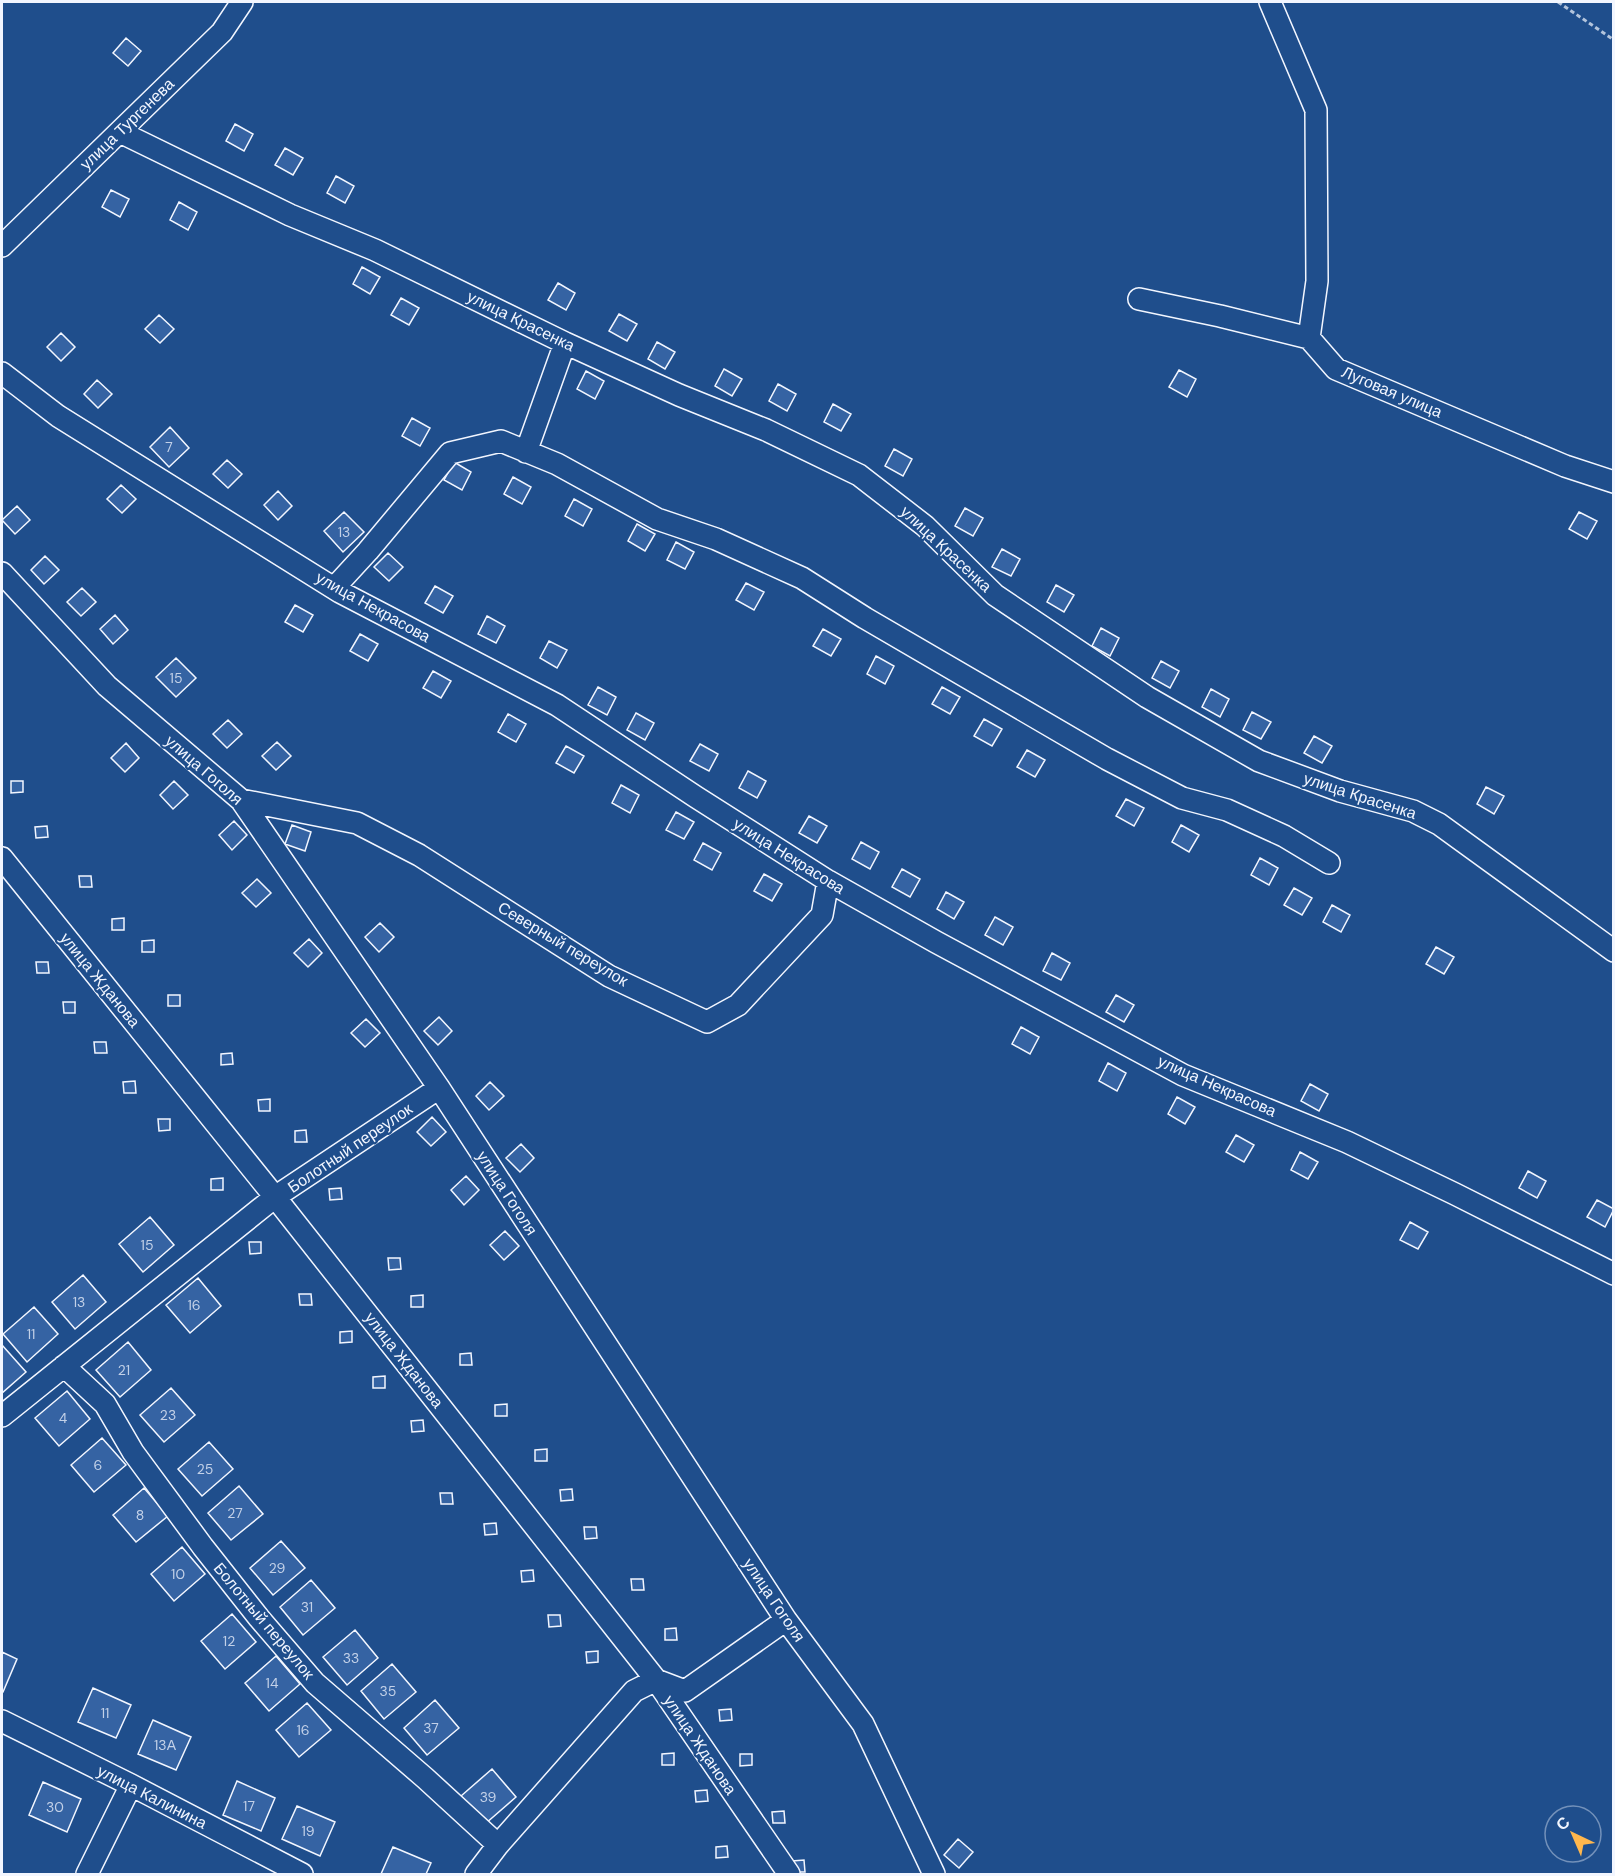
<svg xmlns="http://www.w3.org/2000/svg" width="1615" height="1876" font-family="'DM Sans',sans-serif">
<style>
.building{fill:#3563a3;stroke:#f2f6ff;stroke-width:1.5}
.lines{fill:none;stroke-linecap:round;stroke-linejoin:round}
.minor-casing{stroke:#f2f6ff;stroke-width:24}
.path{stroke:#b3c4dc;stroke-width:3;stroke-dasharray:4.5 3;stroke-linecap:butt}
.minor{stroke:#1f4e8c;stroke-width:21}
.labels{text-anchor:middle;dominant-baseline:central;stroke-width:4.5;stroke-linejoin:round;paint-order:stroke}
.number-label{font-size:14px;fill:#c3d1e8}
.street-label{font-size:16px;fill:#f2f6ff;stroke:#1f4e8c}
</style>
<rect width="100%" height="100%" fill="#1f4e8c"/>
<!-- building -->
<path class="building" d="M126,38l15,13 -13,15 -15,-13z
M235,124l18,10 -9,17 -18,-10z
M285,148l18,10 -10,17 -18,-10z
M336,176l18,10 -9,17 -18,-10z
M111,190l18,9 -9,18 -18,-10z
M179,202l18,10 -9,18 -18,-10z
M362,267l18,10 -10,17 -17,-10z
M558,283l17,10 -9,17 -18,-10z
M401,298l18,10 -10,17 -18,-10z
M619,314l18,10 -10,17 -18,-10z
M159,315l15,14 -14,14 -15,-14z
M61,333l14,14 -14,14 -14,-14z
M657,342l18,10 -10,17 -17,-10z
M724,369l18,10 -10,17 -17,-10z
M1179,370l17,9 -9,18 -18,-10z
M586,371l18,10 -9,18 -18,-10z
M97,380l15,14 -14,14 -14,-14z
M778,384l18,10 -9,17 -18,-10z
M833,404l18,10 -10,17 -17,-9z
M412,418l18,10 -10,18 -18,-10z
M170,427l19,21 -20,19 -19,-20z
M894,449l18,10 -9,17 -18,-10z
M227,460l15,14 -14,14 -15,-14z
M454,462l17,10 -9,18 -18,-10z
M513,477l18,10 -9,17 -18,-10z
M121,485l15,14 -14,14 -15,-14z
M278,491l14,15 -14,14 -14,-15z
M574,499l18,10 -9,17 -18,-10z
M17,506l13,14 -15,14 -13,-14z
M965,508l18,10 -10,18 -18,-10z
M344,512l20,20 -21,20 -19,-21z
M1579,512l18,9 -10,18 -18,-10z
M637,524l18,10 -10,17 -17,-10z
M676,542l18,10 -9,17 -18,-9z
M1002,549l18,10 -9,17 -19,-9z
M388,553l15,14 -14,14 -15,-14z
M45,556l14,14 -15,14 -13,-14z
M746,583l18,9 -10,18 -18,-10z
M1056,585l18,10 -10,17 -17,-10z
M435,586l18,10 -10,17 -18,-10z
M82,588l14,14 -15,14 -14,-14z
M295,605l18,10 -10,17 -18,-10z
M115,615l13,15 -15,14 -13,-15z
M487,616l18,10 -9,17 -18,-9z
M1101,628l18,10 -9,18 -18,-10z
M823,629l18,10 -10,17 -18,-10z
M360,634l18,10 -10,17 -18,-10z
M549,641l18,9 -10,18 -17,-10z
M876,656l18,10 -9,18 -18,-10z
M176,658l20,20 -20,19 -20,-20z
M1161,661l18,10 -9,17 -18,-10z
M433,671l18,10 -10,17 -18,-10z
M598,687l18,10 -9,18 -19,-10z
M942,687l18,10 -10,17 -18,-10z
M1211,689l18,10 -9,18 -18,-10z
M1252,712l19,10 -10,17 -18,-9z
M636,713l18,10 -9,17 -18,-10z
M508,714l18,10 -10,18 -18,-10z
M984,719l18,10 -10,17 -18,-10z
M228,720l14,14 -15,14 -14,-14z
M1314,736l18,10 -10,17 -18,-10z
M277,742l14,14 -15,14 -14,-14z
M126,743l13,15 -14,14 -14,-14z
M700,744l18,10 -9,17 -19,-10z
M566,746l18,10 -10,17 -18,-10z
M1027,750l18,10 -10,17 -18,-10z
M748,771l18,10 -9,17 -18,-10z
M11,781h12v11l-12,1z
M174,781l14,14 -15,14 -13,-14z
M621,785l18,10 -9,18 -18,-10z
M1486,787l18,9 -10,18 -17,-10z
M1126,799l18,9 -10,18 -18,-10z
M676,812l18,10 -10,17 -18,-9z
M809,816l18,10 -10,17 -18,-10z
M234,821l13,14 -15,15 -13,-15z
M292,825l19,7 -6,19 -20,-7z
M1181,825l18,10 -10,17 -17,-10z
M47,826l1,11 -12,1 -1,-11z
M861,842l18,10 -9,17 -18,-10z
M703,843l18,10 -9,17 -18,-10z
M1260,858l18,10 -9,17 -18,-10z
M902,869l18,10 -10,18 -18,-10z
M764,874l18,10 -10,17 -18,-10z
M79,876h12l1,11h-12z
M257,879l14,14 -15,14 -14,-14z
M1294,888l18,10 -10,17 -18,-10z
M946,892l18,10 -10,17 -17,-10z
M1332,905l18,10 -9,17 -18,-10z
M995,917l18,10 -10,18 -18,-10z
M124,918v12h-12v-11z
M380,923l14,14 -15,15 -14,-15z
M309,939l13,14 -14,14 -14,-14z
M154,940v12h-12v-11z
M1436,947l18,10 -10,17 -18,-10z
M1052,953l18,10 -9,17 -18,-9z
M36,962h12l1,11h-12z
M168,995h12v11h-12z
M1116,995l18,10 -10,17 -18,-10z
M63,1002h12v11h-11z
M439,1017l13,14 -14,14 -14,-14z
M366,1019l14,14 -15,14 -14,-14z
M1021,1027l18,10 -9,17 -18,-10z
M94,1042h12l1,11h-12z
M232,1053l1,11 -12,1v-11z
M1108,1063l18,10 -9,18 -18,-10z
M135,1081l1,12h-12l-1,-11z
M490,1082l14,14 -15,14 -13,-14z
M1310,1084l18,10 -9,17 -18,-10z
M1177,1097l18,10 -10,17 -17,-10z
M270,1099v12h-11l-1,-11z
M432,1117l14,15 -15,14 -14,-14z
M158,1119h12v11l-11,1z
M306,1130l1,12h-12v-11z
M1236,1135l18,10 -10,17 -18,-10z
M521,1144l13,14 -14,14 -14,-14z
M1300,1152l18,10 -10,17 -17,-9z
M1528,1171l18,10 -9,17 -18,-10z
M466,1176l13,14 -15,15 -13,-15z
M223,1178v12h-12v-11z
M341,1188l1,11 -12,1 -1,-11z
M1597,1200l17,9 -9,18 -18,-10z
M150,1217l24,28 -31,27 -24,-28z
M1410,1222l18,10 -10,17 -18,-9z
M505,1231l14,15 -15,14 -14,-15z
M249,1242h12v11l-11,1z
M388,1258h12l1,11 -12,1z
M83,1275l23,27 -31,27 -23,-27z
M198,1278l23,28 -31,27 -24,-28z
M299,1294h12l1,11h-12z
M423,1295v12h-12v-11z
M34,1307l24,27 -31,28 -24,-28z
M352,1331v11l-12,1v-11z
M128,1342l23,28 -31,27 -24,-27z
M2,1345l24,27 -24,21z
M471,1353l1,12h-12v-11z
M385,1376v12h-12v-11z
M171,1388l24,27 -31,27 -24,-27z
M67,1391l23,28 -31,27 -24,-28z
M507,1404v12h-12v-11z
M423,1420l1,11 -12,1 -1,-11z
M102,1438l24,27 -32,27 -23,-27z
M209,1442l24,27 -31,27 -24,-27z
M547,1449v12h-12v-11z
M239,1486l24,28 -32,26 -23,-27z
M144,1488l24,28 -32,26 -23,-27z
M572,1489l1,11 -12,1 -1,-11z
M440,1493h12l1,11h-12z
M496,1523l1,11 -12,1 -1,-11z
M584,1527h12l1,11 -12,1z
M281,1541l24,27 -32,27 -23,-27z
M182,1547l23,27 -31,27 -23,-27z
M533,1570l1,11 -12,1 -1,-11z
M631,1579h12l1,11h-12z
M311,1580l24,28 -32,27 -23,-28z
M232,1614l24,28 -31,27 -24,-28z
M548,1615h12l1,11 -12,1z
M676,1628l1,12h-12v-11z
M355,1630l23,28 -31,27 -24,-28z
M598,1651v11l-11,1 -1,-11z
M2,1652l15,7 -14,33h-1z
M276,1656l24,28 -31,27 -24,-28z
M392,1664l24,28 -32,27 -23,-28z
M93,1688l38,17 -15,33 -38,-16z
M435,1700l24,28 -32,27 -23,-27z
M307,1703l24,27 -32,27 -23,-27z
M731,1709l1,11 -12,1 -1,-11z
M153,1720l38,17 -15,33 -38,-16z
M674,1753v12h-12v-11z
M740,1754h12v11l-12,1z
M492,1769l24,28 -31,27 -24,-28z
M237,1781l38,17 -14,33 -38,-16z
M43,1782l38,17 -14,33 -38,-17z
M707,1790l1,11 -12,1 -1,-11z
M297,1806l38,16 -15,34 -38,-17z
M784,1811l1,12h-12l-1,-11z
M958,1839l15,13 -14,16 -15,-13z
M727,1846l1,11 -12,1v-11z
M393,1847l38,16 -5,11h-45z
M804,1860l1,12h-12l-1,-11z"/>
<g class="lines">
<defs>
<path id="minor" d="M1270,2l46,108 1,171 -8,57
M120,132l170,83 85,35 190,93 114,52 87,35 93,45 66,51 70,69 152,102 112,64 81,30 73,20 26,13 175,127
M2,246l220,-214 20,-30
M1139,299l81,17 89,22 27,31 229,97 49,16
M2,373l56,43 282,176 217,113 139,92 132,84 108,61 247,133 164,67 108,52 159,80
M526,452l39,-109
M2,573l105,113 134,114 198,288 347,532 77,104 71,150
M334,588l34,-37 82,-98 51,-12 56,23 100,55 59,20 86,39 63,40 242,141 75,39 45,12 57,26 45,27
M241,800l116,23 62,32 190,121 98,46 31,-17 84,-90 6,-34
M2,858l273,339 381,483 133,194
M64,1366l41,38 28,48 70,95 56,71 56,65 110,95 73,67
M2,1416l273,-219 164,-109
M2,1721l129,64 171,89
M87,1874l44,-89
M476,1874l22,-29 136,-154 22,-11 29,11 101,-71"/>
</defs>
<!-- minor casing -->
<use href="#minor" class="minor-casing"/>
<!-- path -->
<path class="path" d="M1558,2l56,38"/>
<!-- minor -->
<use href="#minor" class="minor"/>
</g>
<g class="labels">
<!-- number labels -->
<g class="number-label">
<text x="169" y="447">7</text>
<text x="344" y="532">13</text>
<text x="176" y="678">15</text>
<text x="147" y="1245">15</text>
<text x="79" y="1302">13</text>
<text x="194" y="1305">16</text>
<text x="31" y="1334">11</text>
<text x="124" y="1370">21</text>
<text x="168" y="1415">23</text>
<text x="63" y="1418">4</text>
<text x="98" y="1465">6</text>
<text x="205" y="1469">25</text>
<text x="235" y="1513">27</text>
<text x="140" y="1515">8</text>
<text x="277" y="1568">29</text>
<text x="178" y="1574">10</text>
<text x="307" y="1607">31</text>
<text x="229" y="1641">12</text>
<text x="351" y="1658">33</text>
<text x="272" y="1683">14</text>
<text x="388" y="1691">35</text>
<text x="105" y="1713">11</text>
<text x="431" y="1728">37</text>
<text x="303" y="1730">16</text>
<text x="165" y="1745">13А</text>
<text x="488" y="1797">39</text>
<text x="249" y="1806">17</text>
<text x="55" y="1807">30</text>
<text x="308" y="1831">19</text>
</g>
<!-- street labels -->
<g class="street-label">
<text transform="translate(127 124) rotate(-44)">улица Тургенева</text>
<text transform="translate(521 321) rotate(26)">улица Красенка</text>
<text transform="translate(1392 392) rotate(23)">Луговая улица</text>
<text transform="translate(946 549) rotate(43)">улица Красенка</text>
<text transform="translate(373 607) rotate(29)">улица Некрасова</text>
<text transform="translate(204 770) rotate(41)">улица Гоголя</text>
<text transform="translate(1360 796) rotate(18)">улица Красенка</text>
<text transform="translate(789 856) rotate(32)">улица Некрасова</text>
<text transform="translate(563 944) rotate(31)">Северный переулок</text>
<text transform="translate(100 980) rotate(51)">улица Жданова</text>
<text transform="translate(1217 1086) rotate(24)">улица Некрасова</text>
<text transform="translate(350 1148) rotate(-34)">Болотный переулок</text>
<text transform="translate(507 1193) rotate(57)">улица Гоголя</text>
<text transform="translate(404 1360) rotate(52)">улица Жданова</text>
<text transform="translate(774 1600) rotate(56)">улица Гоголя</text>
<text transform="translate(264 1621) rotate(50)">Болотный переулок</text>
<text transform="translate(700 1745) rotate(56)">улица Жданова</text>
<text transform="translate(152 1797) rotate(27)">улица Калинина</text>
</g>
</g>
<!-- border -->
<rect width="1615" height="1876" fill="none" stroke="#f2f6ff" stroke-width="6"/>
<!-- north arrow -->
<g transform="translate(1573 1834) rotate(316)"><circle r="28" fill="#1f4e8c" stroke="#7391ba" stroke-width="1.5"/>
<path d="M0-4.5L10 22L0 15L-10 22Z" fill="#ffb74d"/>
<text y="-9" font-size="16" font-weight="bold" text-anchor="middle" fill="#f2f6ff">С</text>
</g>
</svg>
